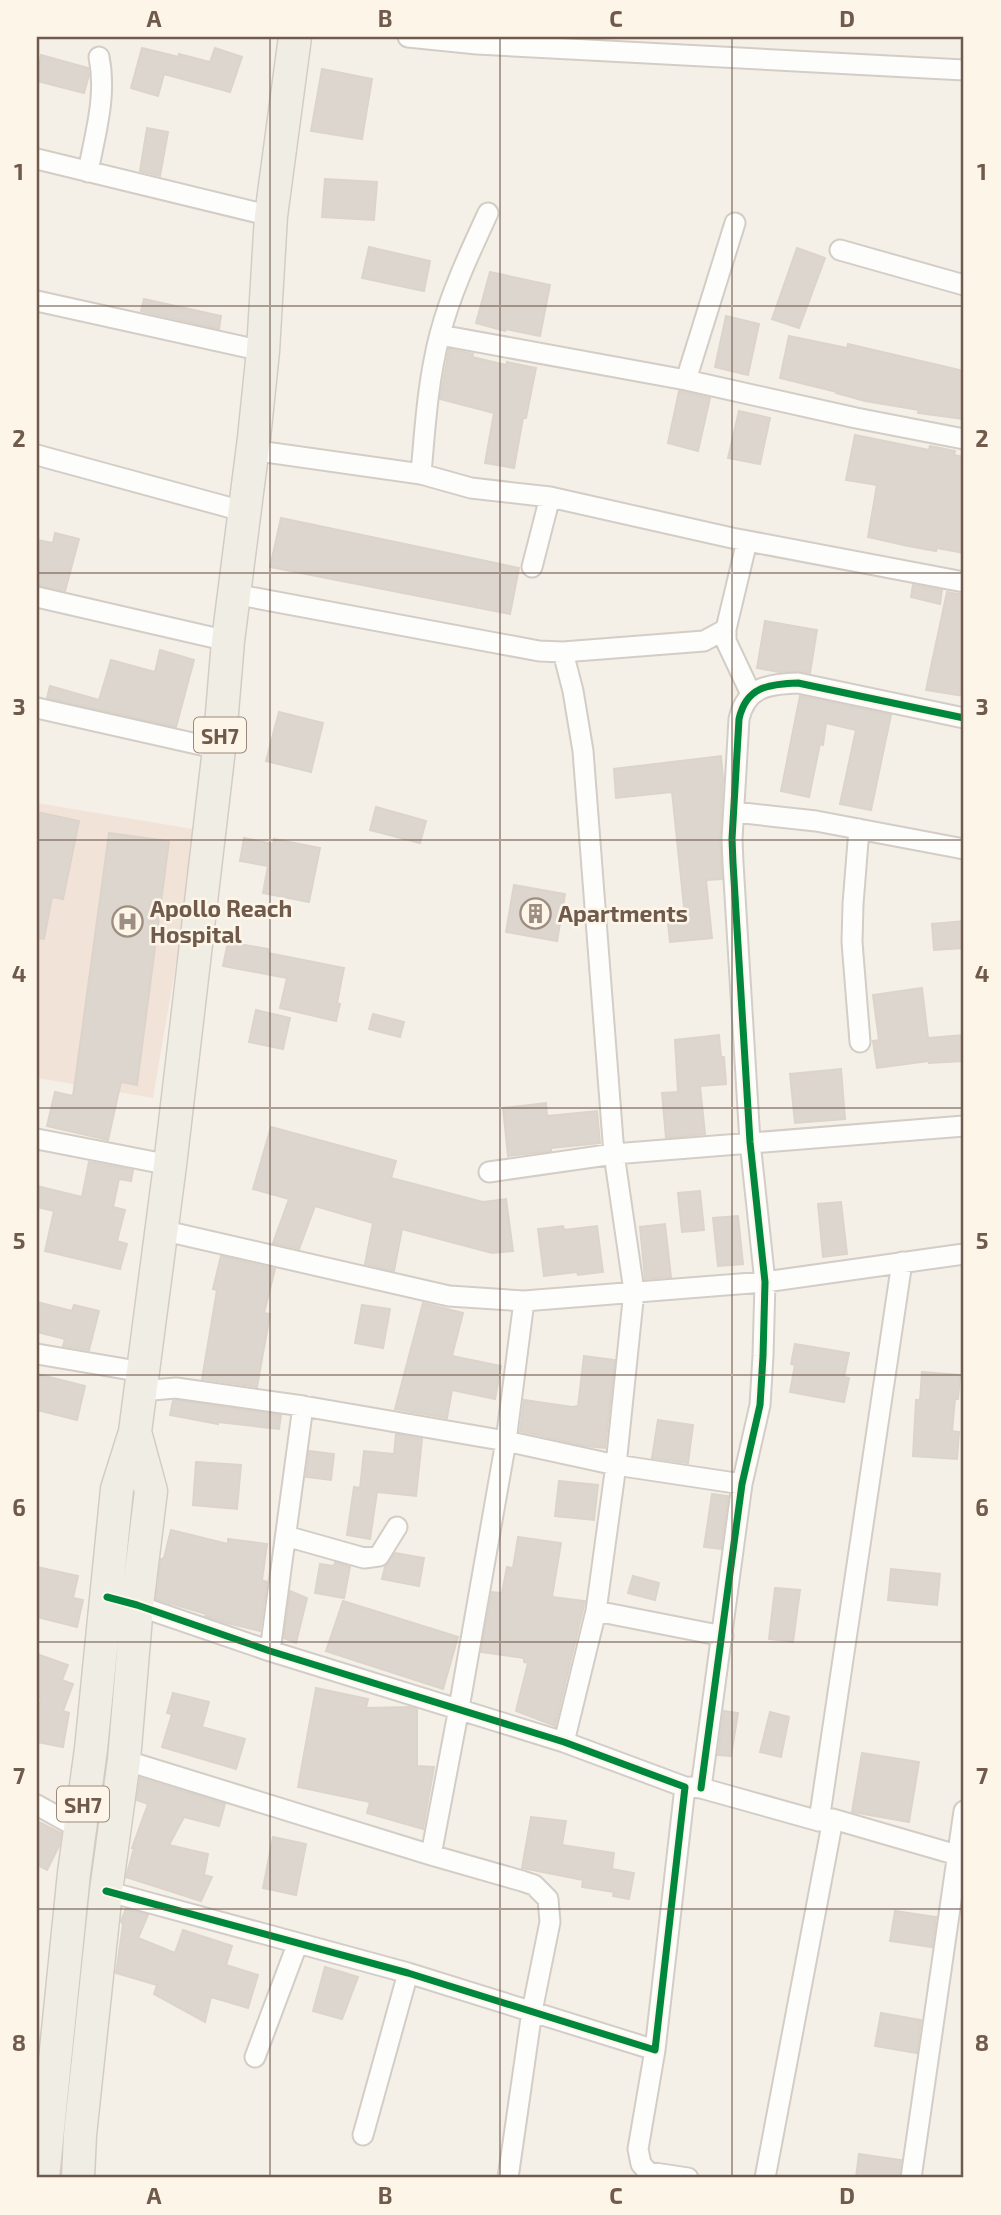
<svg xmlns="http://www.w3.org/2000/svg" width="1001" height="2215" font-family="'Exo 2',sans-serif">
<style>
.commercial{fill:#f2e3d9}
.building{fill:#ddd6ce;stroke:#dcd4cb;stroke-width:2}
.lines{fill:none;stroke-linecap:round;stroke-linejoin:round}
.minor-casing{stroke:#d3cdc6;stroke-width:23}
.primary-casing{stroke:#d3ccc5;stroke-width:35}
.minor{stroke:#fdfdfc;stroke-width:19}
.primary{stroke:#f0ede5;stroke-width:32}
.cycleway-casing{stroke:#fdf6e8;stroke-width:11}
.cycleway{stroke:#00873e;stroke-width:7}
.grid{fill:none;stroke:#6f5a4b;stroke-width:2;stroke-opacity:0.55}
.labels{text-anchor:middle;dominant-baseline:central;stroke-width:5;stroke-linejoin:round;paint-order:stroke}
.shield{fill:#fdf6e8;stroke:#9a897a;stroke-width:2}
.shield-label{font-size:21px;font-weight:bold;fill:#6f5a4b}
.poi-label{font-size:23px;font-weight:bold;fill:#6f5a4b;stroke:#fdf6e8;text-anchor:start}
.neatline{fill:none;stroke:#6f5a4b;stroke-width:2.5}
.grid-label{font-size:23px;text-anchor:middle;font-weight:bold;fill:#6f5a4b}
</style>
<rect width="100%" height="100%" fill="#f4f0e8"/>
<!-- commercial -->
<path class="commercial" d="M37,803l162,27 -46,268 -116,-20z"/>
<!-- building -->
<path class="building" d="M142,48l37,9v-3l31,8 5,-14 27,9 -12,35 -66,-18 -6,22 -27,-8z
M41,55l47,13 1,7 -5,18 -47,-12z
M322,69l50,10 -10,60 -51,-8z
M147,128l21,4 -8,44 -20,-5z
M325,179l52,3 -3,38 -52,-3z
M369,247l61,14 -6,30 -62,-13z
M797,248l28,10 -26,70 -27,-9z
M490,272l60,13 -10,51 -35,-7v2l-29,-8z
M144,299l77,17 -2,13 -78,-18z
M726,316l33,8 -11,51 -33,-8z
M789,336l58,12 1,-4 116,27v48l-46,-6 1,-3 -54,-9 -29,-8 1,-1 -57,-14z
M449,349l24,5 -1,3 34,8 1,-3 29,6 -10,50h-3l-9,50 -29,-5 9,-50 -54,-14z
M679,391l31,7 -12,53 -30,-8z
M739,411l31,7 -10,46 -32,-6z
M855,435l74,15 1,-4 25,5 -1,4 10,2v96l-27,-5 -1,3 -28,-5 -40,-9 9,-52 -31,-5z
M281,518l238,50 -9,46 -240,-47z
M55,533l24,6 -14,52 -28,-6v-45l16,3z
M913,585l29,5 -2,14 -29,-7z
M947,592l17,3v101l-38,-6z
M765,621l52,9 -7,43 -13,-2 -18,1 -22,-4z
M160,650l34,10 -18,67 -129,-29 3,-12 49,14 12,-40 44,12z
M800,696l91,19 -20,95 -31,-6 16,-74 -30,-7 -3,22 -3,-1 -11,53 -28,-6z
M279,712l44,11 -12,49 -45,-11z
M721,756l2,22 -3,60 2,41 -16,1 6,58 -42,4 -3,-28 17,-2v-5l-12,-115 -56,6 -2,-29z
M376,807l50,14 -6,22 -50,-13z
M37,812l42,9 -16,78 -11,-2 -8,42 -7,-1z
M109,833l60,8 -32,244 -16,-3 -13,58 -61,-14 8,-34 18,4z
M244,838l29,6 1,-5 46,9 -11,54 -46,-9 5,-27 -28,-5z
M514,885l51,9 -8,47 -51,-9z
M964,921v27l-30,2 -2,-26z
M228,942l40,7v4l76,15 -7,35 3,1 -4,17 -56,-13 7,-30 -64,-12z
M922,988l6,50 36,-3v26l-35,2v-2l-52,7 -4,-27 6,-1 -6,-45z
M256,1010l34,8 -7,31 -34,-7z
M373,1014l31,8 -4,15 -31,-8z
M719,1035l2,22h3l2,27 -26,2 5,48 -39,4 -4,-45 16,-1 -3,-52z
M841,1069l4,50 -50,4 -5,-49z
M546,1103l1,13 50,-5 3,32 -49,5v3l-43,5 -5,-48z
M271,1127l125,34 -5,17 92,24 23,-3 7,52 -21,2 -90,-24 -8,42 -29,-7 8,-41 -58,-17 -16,43 -26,-6 16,-44 -36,-10z
M89,1162l44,8 -2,11 -12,-2 -6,28 12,3 -8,31 10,3 -7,25 -75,-18 9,-40 -17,-4v-21l45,11z
M700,1191l4,39 -22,2 -4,-39z
M841,1202l6,52 -24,3 -5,-53z
M738,1216l5,48 -25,2 -5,-48z
M665,1224l6,53 -26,2 -5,-52z
M563,1226l1,4 33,-4 6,46 -25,3 -1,-3 -33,4 -6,-47z
M221,1256l54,13 -11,44 6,1 -13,73 -55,-8 15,-89 -4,-1z
M37,1302l35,9 2,-6 25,6 -10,39 -26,-4 2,-7 -28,-7z
M423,1303l40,10 -11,43 49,10 -6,33 -43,-9 -5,28 -52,-9z
M362,1305l28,4 -7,39 -28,-5z
M795,1344l54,9 -5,24 5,1 -5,24 -54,-10 5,-27 -4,-1z
M584,1356l31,4 -10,88 -20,-2 -65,-15 4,-31 48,7 6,-1z
M922,1372l38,3 -2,24h-3l-3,32 7,1 -2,27 -44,-3 3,-56h4z
M37,1374l48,12 -8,34 -40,-10z
M176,1400l105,15 -2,14 -61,-7v2l-48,-9 3,-14z
M658,1420l35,5 -5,38 -36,-5z
M396,1434l26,5 -6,57 -39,-4 -7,47 -23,-4 7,-48 6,1 4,-37 30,3z
M309,1451l25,3 -3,26 -25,-3z
M196,1462l45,3 -4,44 -44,-4z
M559,1481l39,4 -4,35 -39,-4z
M712,1494l16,2 -7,53 -17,-2z
M171,1530l57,14v-5l39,5 -5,36 5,2 -7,49 -33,-8 -22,-7 1,-2 -50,-15 5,-40 3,-1z
M518,1537l43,6 -9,54 33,4 -30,125 -39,-15 12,-48 -4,-1v-4l-43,-6 11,-60 10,1 5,-26 6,1z
M395,1553l29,5 -5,28 -37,-7 3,-12z
M335,1562l15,5 -6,31 -29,-5 5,-29 14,2z
M37,1567l41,9 -5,22 10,2 -6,27 -40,-10z
M891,1569l49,5 -3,31 -49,-5z
M633,1576l26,7 -4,17 -27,-7z
M775,1588l25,2 -7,52 -24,-3z
M290,1591l17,7 -11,45 -12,-5z
M343,1601l115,36 -15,52 -117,-38z
M37,1654l31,11 -6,15 11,4 -10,27 6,2 -6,34 -26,-5v-24l4,-20 -4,-1z
M316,1688l52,11 -2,9 44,-1 7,2v57l17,1 -11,62 -56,-16 3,-11 -72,-15z
M173,1693l36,9 -7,25 43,12 -9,30 -74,-22 10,-33 -5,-1z
M724,1711l14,2 -7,43 -13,-1z
M770,1712l19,5 -8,40 -21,-5z
M862,1753l57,9 -10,60 -57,-10z
M140,1778l85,26 -6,22 -35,-9 -15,28 39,9 -4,21 8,2 -11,24 -75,-24 8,-29h-2l16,-44 -11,-4z
M531,1817l35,4 -4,24 52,8 -2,16 22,4 -5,26 -16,-3 1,-4 -32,-5 1,-7 -61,-12z
M37,1821l24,12 -2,13 -12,24 -10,-5z
M273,1837l33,7 -10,51 -33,-7z
M126,1909l22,6 -10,23 37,15 8,-23 49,16 -6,19 32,10 -10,33 -37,-11 -6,25 -51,-28 3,-9 -41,-12 7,-48 -2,-4z
M895,1911l41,6 -4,30 -42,-6z
M325,1967l33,10 -16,42 -29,-8z
M881,2013l40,7 -4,33 -42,-7z
M859,2154l42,6 -2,18h-43z"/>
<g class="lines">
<defs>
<path id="minor" d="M408,37l69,7 487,26
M37,159l234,57
M88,172c7,-38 19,-76 11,-115
M840,250l124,35
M37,301l226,50
M440,335l246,45 170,38 108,21
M686,380l49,-157
M252,450l169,24 50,14 79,9 182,41 232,44
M37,455l209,57
M421,474c4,-47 7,-95 19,-140 11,-42 30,-82 48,-121
M532,567l18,-70
M234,594l305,57 24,1 141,-11 22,-12 21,-88
M37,597l191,44
M726,629v12l25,53
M563,652l10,39 10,60 31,403 20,137 -18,174 -20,146 -32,131
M37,708l182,41
M734,812l82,9 148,28
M859,829l-6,75 -1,38 8,100
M37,1139l133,26
M489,1172l125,-18 350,-28
M161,1230l288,66 75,5
M37,1354l106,18
M140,1391l36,-3 127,18
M286,1536l78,22 15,-2 18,-29
M596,1611l127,25
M270,1651l33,-245 203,35 110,24 126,19
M124,1760l307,95 91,26 12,4 14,14 2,23 -18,89 -24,167
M690,1787l11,1 118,33 14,-2 131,38
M701,1788l41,-304 18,-79 3,-49 2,-74 -15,-140 -17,-279 -1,-24 7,-120c7,-32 29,-35 59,-36l166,35
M37,1805l43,24
M819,1821l83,-559
M431,1855l28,-147 47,-267 18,-140 241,-19 199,-28
M106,1891l302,82 247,77 30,-263 -121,-45 -294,-91 -143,-49
M655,2050l-17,99 3,15 7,8 40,6
M255,2057l42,-112
M363,2135l45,-162
M765,2178l68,-359
M911,2178l53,-367"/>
<path id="primary" d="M43,2178l31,-305 17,-124 26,-260 18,-57 35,-267 49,-416 9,-108 26,-203 9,-87 8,-135 24,-179
M78,2178l2,-43 26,-244 18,-131 13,-155 14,-114 -16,-59"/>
</defs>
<!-- minor casing -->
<use href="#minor" class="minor-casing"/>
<!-- primary casing -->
<use href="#primary" class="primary-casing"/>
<!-- minor -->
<use href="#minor" class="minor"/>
<!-- primary -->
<use href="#primary" class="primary"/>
<defs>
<path id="cycleway" d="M701,1788l41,-304 18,-79 3,-49 2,-74 -15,-140 -17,-279 -1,-24 7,-120c7,-32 29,-35 59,-36l166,35
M106,1891l302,82 247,77 30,-263 -121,-45 -294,-91 -133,-46 -30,-8"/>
</defs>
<!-- cycleway casing -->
<use href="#cycleway" class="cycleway-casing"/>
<!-- cycleway -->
<use href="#cycleway" class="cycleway"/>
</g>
<!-- grid -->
<path class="grid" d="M270,37v2141M500,37v2141M732,37v2141M37,306h927M37,573h927M37,840h927M37,1108h927M37,1375h927M37,1642h927M37,1909h927"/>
<!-- icons -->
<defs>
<symbol id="building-ring" viewBox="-11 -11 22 22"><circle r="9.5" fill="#fdf6e8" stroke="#9e8e82" stroke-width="1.5"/><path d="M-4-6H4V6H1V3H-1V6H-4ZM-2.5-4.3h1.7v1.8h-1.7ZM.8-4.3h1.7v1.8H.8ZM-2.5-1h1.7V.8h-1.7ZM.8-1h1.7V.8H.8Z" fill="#9e8e82"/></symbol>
<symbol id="hospital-ring" viewBox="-11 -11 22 22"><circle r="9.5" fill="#fdf6e8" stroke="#9e8e82" stroke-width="1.5"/><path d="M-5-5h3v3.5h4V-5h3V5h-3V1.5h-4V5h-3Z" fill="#9e8e82"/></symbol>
</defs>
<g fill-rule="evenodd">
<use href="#building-ring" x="518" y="896" width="35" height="35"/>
<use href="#hospital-ring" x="110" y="904" width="35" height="35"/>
</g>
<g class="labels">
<!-- shield labels -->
<g class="shield">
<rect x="194" y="717.5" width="52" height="35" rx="5"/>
<rect x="57" y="1786.5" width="52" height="35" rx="5"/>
</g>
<g class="shield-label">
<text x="220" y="735">SH7</text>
<text x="83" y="1804">SH7</text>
</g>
<!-- poi labels -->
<g class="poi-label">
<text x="150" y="908">Apollo Reach<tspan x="150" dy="26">Hospital</tspan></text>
<text x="558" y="913">Apartments</text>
</g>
</g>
<!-- border -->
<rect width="1001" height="2215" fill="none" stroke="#fdf6e8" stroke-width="77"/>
<rect x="38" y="38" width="924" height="2138" class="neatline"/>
<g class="grid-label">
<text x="154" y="27">A</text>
<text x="385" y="27">B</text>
<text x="616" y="27">C</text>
<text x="847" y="27">D</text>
<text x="19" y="180">1</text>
<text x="982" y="180">1</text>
<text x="19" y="447">2</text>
<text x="982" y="447">2</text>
<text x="19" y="715">3</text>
<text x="982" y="715">3</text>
<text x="19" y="982">4</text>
<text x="982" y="982">4</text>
<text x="19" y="1249">5</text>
<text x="982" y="1249">5</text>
<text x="19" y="1516">6</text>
<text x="982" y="1516">6</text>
<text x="19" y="1784">7</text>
<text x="982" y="1784">7</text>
<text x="19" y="2051">8</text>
<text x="982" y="2051">8</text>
<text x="154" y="2204">A</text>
<text x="385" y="2204">B</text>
<text x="616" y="2204">C</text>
<text x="847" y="2204">D</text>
</g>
</svg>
